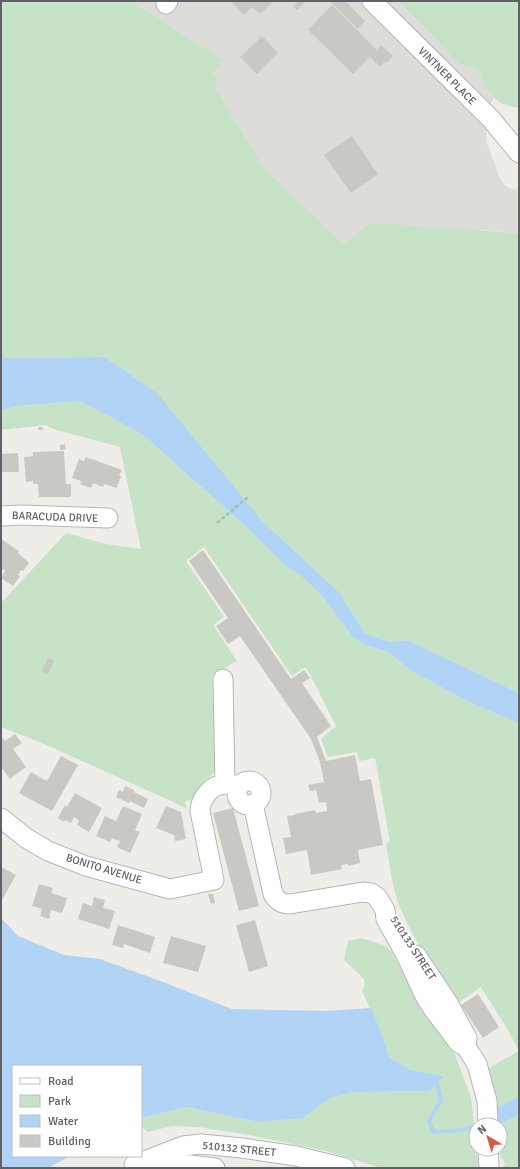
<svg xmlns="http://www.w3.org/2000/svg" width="520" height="1169" font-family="Signika,sans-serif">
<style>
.industrial{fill:#dedcd9}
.green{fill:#c6e3c8}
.water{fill:#b0d3f6}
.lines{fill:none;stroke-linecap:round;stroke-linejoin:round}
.stream{stroke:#b0d3f6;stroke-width:4}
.building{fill:#cac8c3}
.minor-casing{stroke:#b4b6ba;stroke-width:21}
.path{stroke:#9fc2ab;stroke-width:2.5;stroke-dasharray:4 2;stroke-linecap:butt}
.minor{stroke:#fff;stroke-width:19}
.labels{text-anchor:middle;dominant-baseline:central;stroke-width:3.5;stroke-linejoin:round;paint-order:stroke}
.street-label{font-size:11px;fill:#5e6165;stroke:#fff}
</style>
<rect width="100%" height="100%" fill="#efede7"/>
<!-- industrial -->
<path class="industrial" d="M131,1h267l61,63 5,2 9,2 4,2 3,4 8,17 6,7 -5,8 -3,35 13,35 6,10 6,3 8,1v43l-42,-3 -133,14 -79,-75 -51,-83 -1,-12 11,-14z"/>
<!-- green -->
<path class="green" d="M1,1h130l93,59 -11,14 6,6 -5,6 51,83 79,75 26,-21 149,10v460l-112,-53 -16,2 -17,-5 -10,-5 -25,-40 -77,-71 -158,-164 -103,1z
M398,1h121v108c-6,-3 -15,-3 -21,-8 -6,-5 -12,-12 -15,-20 -2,-4 -3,-8 -6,-11 -5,-4 -12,-3 -18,-6z
M80,401l62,33 99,88 40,40 20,14 22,21 30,40 11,7 26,9 23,19 64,34 42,17v373l-23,12 -7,-40 30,-17 -11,-21 -27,-43 -22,15c-21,-29 -43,-57 -57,-90 -10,-22 -12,-46 -16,-69l4,-1 -15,-84 -16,3 -2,-9 -29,5 -7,-18 15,-13 -25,-50 -6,-9 -13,9 -88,-129 -18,14 38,56 -11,8 24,36 -25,14 4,95 -5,6 -7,5 -12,19 -7,1 2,8 -16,-8 -129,-58 -41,-16v-124l65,-70 40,11 35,5 -21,-102 -67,-18 -7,-4 -45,5v-20l17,-4z
M361,938l25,8 6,6 28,55 32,40 19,50 5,42 2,29h-97l-55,-17 -77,-16 -50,-8 -27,-1 -25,6 -6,-7v-7l46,-11 71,15 45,-4 27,-20 22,-6 78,-1 14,-15 -34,-6 -22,-13 -4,-17 -22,-49 3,-6 -1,-6 -20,-19 4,-19z
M519,1115v53h-17l3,-4 -8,-15h3v-24h-2z"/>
<!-- water -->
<path class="water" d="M104,357l53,36 105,128 77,71 25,40 10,5 17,5 16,-2 112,53v30l-42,-17 -64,-34 -23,-19 -26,-9 -11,-7 -30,-40 -22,-21 -20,-14 -40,-40 -99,-88 -62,-33 -62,5 -17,4v-52z
M1,918l17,18 46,19 36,4 63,23 69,27 94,2 45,-3 13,32 5,17 21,13 34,6 -14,15 -78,1 -22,6 -27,20 -45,4 -71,-15 -46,11v-52h-128v90h57l-22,12h-47z
M519,1096v19l-21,10 -2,-17z"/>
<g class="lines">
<!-- stream -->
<path class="stream" d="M437,1084l4,16 -12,21 4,11c13,-1 30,0 43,-6"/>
</g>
<!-- building -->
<path class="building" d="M230,1h44l-14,13 -8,-7 -8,8z
M298,1h8l-9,9 -4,-3z
M330,1h15l20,20 -7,8z
M332,5l45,45 4,-5 12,11 -7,7 -2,-1 -4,5 -10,-10 -17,17 -45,-44z
M262,36l16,17 -21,21 -17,-17z
M352,136l26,38 -27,19 -27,-38z
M38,427h4l1,3h-5z
M65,444l1,5 -6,1v-5z
M64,451l2,33h5v13h-32l-1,-13h-5v-3l-7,1 -2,-25 9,-1v-4z
M18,453l1,19h-18v-18z
M86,457l36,13 -3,5 2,1 -4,12 -13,-4 -1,3 -10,-4 -2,5 -11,-4 1,-3 -9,-3 7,-19 5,2z
M1,539l18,12 -1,2 11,10 -6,8 -2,-1 -3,5 2,1 -7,10 -12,-8 4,-7 -2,-2 -1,2 -1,-1z
M203,550l88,129 13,-9 6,8 -8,5 29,43 -14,11 9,24 29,-6 5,26 11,-2 12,66 -25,5 2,13 -11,3 -1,-2 -7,1 1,4 -31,6 -4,-25 -21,4 -3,-16 8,-1 -4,-21 8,-1v-1l20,-4 1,3 11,-2 -1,-9 -7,1 -3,-13 -6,1 -2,-6 16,-3 -4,-20 -9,-23 -71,-103 -12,8 -12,-18 12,-8 -39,-57z
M48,658l6,3 -6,13 -6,-3z
M15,734l7,9 -9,6 13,18 -16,12 -9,-12v-31l4,5z
M61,756l17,9 -26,46 -33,-18 12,-21 16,9z
M125,786l9,4v2l14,7 -4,9 -14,-7 -1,2 -13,-6 3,-7 4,2z
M75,793l27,15 -13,24 -12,-7 2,-5 -5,-3 -3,6 -6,-3 -1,2 -6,-4 7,-13 2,2z
M123,806l19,8 -7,16 5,2 -10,21 -13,-6 3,-6 -8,-3 -2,4 -14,-6 9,-20 11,5z
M166,806l15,6 5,27 -11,2 -1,-6 -18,-7z
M233,808l26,98 -20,5 -26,-98z
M1,867l15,8 -15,27z
M39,884l14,4 -2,5 16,5 -5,15 -11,-3 -2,9 -9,-3 2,-7 -10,-3z
M208,894h5l2,9 -4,1z
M94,897l11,3 -2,8 12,3 -6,18 -31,-10 5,-16 9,3z
M255,920l13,46 -19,6 -13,-47z
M118,925l37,12 -5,16 -26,-9 -1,4 -11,-3z
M171,936l35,10 -8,26 -35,-9z
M478,994l21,33 -16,11 -22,-33z"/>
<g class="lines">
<defs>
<path id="minor" d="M372,1l119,118 28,34
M166,4l2,-3
M1,516l21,-1 86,3
M223,679l2,105
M237 793a12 12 0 1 1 24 0a12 12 0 1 1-24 0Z
M253,804l20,90c4,7 9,10 17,10l73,-12 8,1 6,4 8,13 1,9 20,36 19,41 9,14 25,33 7,4
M1,818l25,20 22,13 38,15 84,23 44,-9 -14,-69c0,-10 9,-24 20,-26 6,-2 13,0 19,1
M416,955l32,48 19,35 -1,9 11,17 10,37 1,24
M488,1149l1,19
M151,1164l14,-2 50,6
M134,1165l49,-19 18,-2 41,4 54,8 49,12"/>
</defs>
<!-- minor casing -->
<use href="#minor" class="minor-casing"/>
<!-- path -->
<path class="path" d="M217,523l31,-26"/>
<!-- minor -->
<use href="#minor" class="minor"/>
</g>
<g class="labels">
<!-- street labels -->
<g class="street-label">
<text transform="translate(447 76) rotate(45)">VINTNER PLACE</text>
<text transform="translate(55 517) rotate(2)">BARACUDA DRIVE</text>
<text transform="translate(104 869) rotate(17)">BONITO AVENUE</text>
<text transform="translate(413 948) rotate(57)">510133 STREET</text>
<text transform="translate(239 1149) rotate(6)">510132 STREET</text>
</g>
</g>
<!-- border -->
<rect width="520" height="1169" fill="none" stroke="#5e6165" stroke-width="4"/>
<!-- legend -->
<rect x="12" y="1065" width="130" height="92" fill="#ffffff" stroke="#bfc0c1"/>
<rect x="20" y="1078" width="20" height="6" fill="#ffffff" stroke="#bfc0c1"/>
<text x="48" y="1085" font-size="12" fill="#5e6165">Road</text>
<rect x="20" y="1095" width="20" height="12" fill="#c6e3c8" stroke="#bfc0c1"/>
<text x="48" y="1105" font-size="12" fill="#5e6165">Park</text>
<rect x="20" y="1115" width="20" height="12" fill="#b0d3f6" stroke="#bfc0c1"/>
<text x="48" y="1125" font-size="12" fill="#5e6165">Water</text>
<rect x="20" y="1135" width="20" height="12" fill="#cac8c3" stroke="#bfc0c1"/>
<text x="48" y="1145" font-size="12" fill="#5e6165">Building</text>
<!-- north arrow -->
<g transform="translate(488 1137) rotate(322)"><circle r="19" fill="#ffffff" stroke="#bfc0c1"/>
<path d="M0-3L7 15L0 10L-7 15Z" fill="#d75945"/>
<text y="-6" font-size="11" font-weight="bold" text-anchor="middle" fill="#5e6165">N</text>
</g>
</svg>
